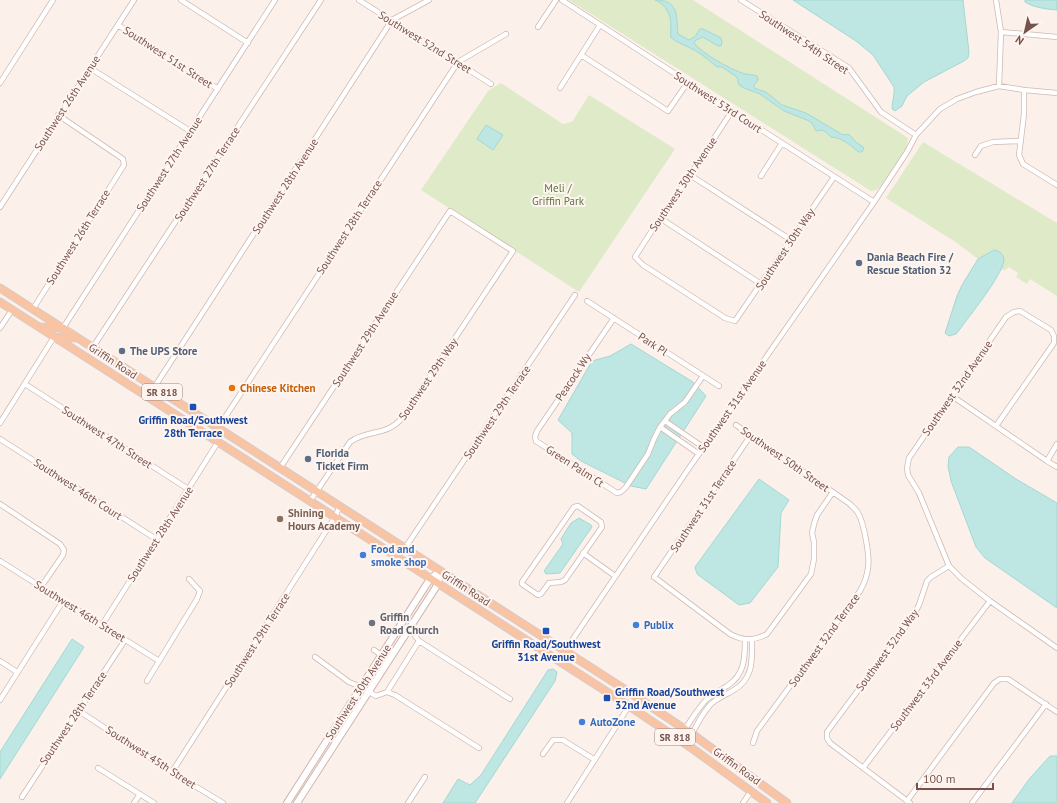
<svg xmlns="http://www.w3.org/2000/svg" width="1057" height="803" font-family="'PT Sans',sans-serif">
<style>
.green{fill:#deeac8}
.water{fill:#bee6e2;stroke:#a4d8d3}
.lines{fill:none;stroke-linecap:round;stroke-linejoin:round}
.minor-casing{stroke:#d1b8b1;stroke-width:6}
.secondary-casing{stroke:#d4b7af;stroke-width:8}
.primary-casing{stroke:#d6cbca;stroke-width:9}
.minor{stroke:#fff;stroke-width:4.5}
.secondary{stroke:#fff;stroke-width:6}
.primary{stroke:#f9c4a4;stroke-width:7}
.service-dot{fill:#5c6f8a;stroke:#fff5f0;stroke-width:1.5}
.food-dot{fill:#e8710a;stroke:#fff5f0;stroke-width:1.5}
.transit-dot{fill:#1a4fb4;stroke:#fff5f0;stroke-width:1.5}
.education-dot{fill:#8d6e63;stroke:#fff5f0;stroke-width:1.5}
.shop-dot{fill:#3f7fe0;stroke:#fff5f0;stroke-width:1.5}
.worship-dot{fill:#6b7280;stroke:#fff5f0;stroke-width:1.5}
.labels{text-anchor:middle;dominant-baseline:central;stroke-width:4;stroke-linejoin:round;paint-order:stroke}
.shield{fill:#fff5f0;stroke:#a0837e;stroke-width:1}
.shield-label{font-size:10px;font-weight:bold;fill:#77524d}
.street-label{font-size:11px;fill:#77524d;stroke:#fff5f0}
.park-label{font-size:11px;fill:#5e7642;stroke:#fff5f0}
.service-label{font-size:11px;font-weight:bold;fill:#4e5e75;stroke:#fff5f0;text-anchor:start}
.food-label{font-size:11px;font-weight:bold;fill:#c56008;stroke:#fff5f0;text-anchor:start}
.transit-label{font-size:11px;font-weight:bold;fill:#164399;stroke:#fff5f0}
.education-label{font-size:11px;font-weight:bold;fill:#785e54;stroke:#fff5f0;text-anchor:start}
.shop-label{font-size:11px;font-weight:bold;fill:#366cbe;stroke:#fff5f0;text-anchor:start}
.worship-label{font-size:11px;font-weight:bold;fill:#5b616d;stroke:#fff5f0;text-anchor:start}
</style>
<rect width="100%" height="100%" fill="#fcf0ea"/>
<!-- green -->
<path class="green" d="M569,0h124l215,138 -2,11 -26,38 -4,3 -5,1z
M501,83l62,41 9,-2 17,-27 86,54 -96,143 -158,-102 67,-99z
M923,142l134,81v73l-27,-17 -3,5 -11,-7 2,-4 -9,-6 -4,3h-5l4,-11 -10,-9 -16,9 -21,-16 -71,-45z"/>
<!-- water -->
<path class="water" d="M655,0c24,0 21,15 23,34l11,6c10,-5 6,-5 11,-11h3l18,9 1,5 -1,3h-3l-15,-9 -7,3 -2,3c9,11 34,25 48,30 5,2 10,1 15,3l1,4 -4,5v3l12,4 16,13 24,8 37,22c8,-2 7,1 12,6 2,3 7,4 9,7l-2,4h-3l-13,-10 -8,-4 -7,-1 -5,-5 -4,-2 -6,1 -4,-8 -5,-3 -23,-9 -24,-17 -16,-6 -5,-3 -2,-8 -15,-10h-5c-6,-5 -14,-12 -21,-16 -6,-4 -22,-9 -25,-14 -1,-3 0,-7 0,-10 0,-12 -4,-22 -16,-27z
M793,0h170l6,52 -1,6 -4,3 -40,21 -17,14 -5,10 -7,5 -3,-2c0,-8 3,-15 2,-22l-21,-32 -17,-14z
M1025,0h32v10c-11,-1 -22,-2 -32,-8z
M486,125l17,10 -10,15 -16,-11z
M994,250c5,1 10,4 10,10 -2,16 -34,55 -44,69l-4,5 -7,2 -4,-3 12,-37 5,-11 16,-26z
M631,344l62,38 13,14 -60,93 -15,-3 -50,-25 -9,-7v-21l-14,-13 34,-59 18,-5z
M958,447h11l47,32 41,24v105l-72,-50 -9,-11 -25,-66 -3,-15 1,-9z
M759,479l30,21 -8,13 -3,54 -28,36 -11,2 -42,-31 -2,-7z
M579,518l12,7 1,2 -32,46 -14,1 -2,-3 19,-27 -2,-5 10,-16z
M72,639l12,8 -84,132v-27z
M553,669l4,3 -2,9 -80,122h-32l15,-24 12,6 11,-10 67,-105z
M1050,756h7v47h-45l18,-25z"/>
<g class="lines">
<defs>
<path id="minor" d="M181,0l67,43
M359,0l132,84
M562,0l170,111 142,91
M741,0l108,68 32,44 35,23
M996,0l5,32 -2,54
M118,25l100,64
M538,27l18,-27
M1001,32l56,5
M581,55l87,56 20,-29
M90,68l100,63
M0,83l53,-83
M560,88l40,-63
M1024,90v24l-5,41 4,9 34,21
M732,111l-42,64 -30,43 -25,39 8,8 82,53 10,3 99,-144
M975,155l6,-9 12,-4 28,-1
M690,175l101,65
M761,176l21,-33
M0,207l134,-207
M660,218l101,66
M587,301l132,85
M33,309l91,-144 -1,-6 -65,-44
M614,318l-77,113 -2,6 1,4 81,52 4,-1 5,-5 22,-33 6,-15 6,-12 10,-13 15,-12 18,-26
M0,328l12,-18
M63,328l212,-328
M93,347l228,-347
M25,384l163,105
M952,396l95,65 10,6
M148,397l244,-377 37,-20
M665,421l38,26
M0,423l54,-86
M736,425l114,79c2,3 6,5 8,9 6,10 12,43 10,55 -1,8 -4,16 -8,23l-103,140 -4,12
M996,426l58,-83v-7l-3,-6 -31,-19 -6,1 -8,5 -97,141 -2,10 1,7 11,18 30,73 13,13 28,22 67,47
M660,427l39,27
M751,435l-97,142 76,57c13,7 24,7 37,0l44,-60 3,-15v-17l-2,-9 2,-9 3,-9 16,-23
M0,439l156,100
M1047,461l10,-17
M280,468l170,-257 63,40 -111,167c-16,19 -35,11 -52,24l-40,59
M0,504l60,40 4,6 -1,5 -22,32
M578,506l23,16 1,5 -37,53 -4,2 -12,1 -8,11 -3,1 -16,-11v-2l52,-75z
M405,548l170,-253
M583,553l32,23
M0,561l159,100
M102,625l116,-183v-14l240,-366 48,-28
M409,628l10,13 91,58
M374,650l7,5
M315,657l34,25 12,5 15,9 11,-4 8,3 84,53
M0,661l17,11
M558,661l129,-190 187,-269 33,-50 9,-17 24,-26 17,-10 19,-7 23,-6 25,4 33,3
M147,681l50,-82 3,-8 -11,-12
M387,692l32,-51
M0,700l63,-99
M79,711l93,61 51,31
M685,729c7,-10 13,-21 22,-30 6,-5 14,-9 20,-13 18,-11 18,-29 18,-47
M692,734c5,-10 11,-21 18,-29 7,-7 16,-10 24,-15 20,-12 18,-31 18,-50
M543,754l10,-14h10l32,20
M98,768l56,35
M863,768l127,-167
M172,772l163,-255 5,-11
M22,797l103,-157
M907,801l87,-118 6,-4h8l49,33
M134,803l6,-9
M408,803l17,-26
M567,803l62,-97
M743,803l8,-12
M910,803l-80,-60 -3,-5v-6l85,-114 7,-13 8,-24 4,-4 18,-11
M972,803l74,-99"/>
<path id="secondary" d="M287,803l143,-224 10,-8
M297,803l141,-219 2,-13"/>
<path id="primary" d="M0,288l629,404 63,42 95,69
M0,302l629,404 64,43 74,54
M39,327l24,1
M55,337l23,1"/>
</defs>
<!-- minor casing -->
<use href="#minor" class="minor-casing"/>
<!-- secondary casing -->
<use href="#secondary" class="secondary-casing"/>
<!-- primary casing -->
<use href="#primary" class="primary-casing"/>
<!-- minor -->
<use href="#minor" class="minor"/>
<!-- secondary -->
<use href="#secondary" class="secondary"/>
<!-- primary -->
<use href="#primary" class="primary"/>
</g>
<!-- markers -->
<g class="service-dot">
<circle cx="859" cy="263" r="4"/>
<circle cx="122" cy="351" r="4"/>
<circle cx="308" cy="459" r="4"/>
</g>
<circle class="food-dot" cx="232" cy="388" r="4"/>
<g class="transit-dot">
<rect x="189" y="403" width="8" height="8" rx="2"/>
<rect x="542" y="627" width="8" height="8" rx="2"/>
<rect x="603" y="694" width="8" height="8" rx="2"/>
</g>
<circle class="education-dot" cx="280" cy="519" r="4"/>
<g class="shop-dot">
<circle cx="363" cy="555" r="4"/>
<circle cx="636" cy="625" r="4"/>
<circle cx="582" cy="722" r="4"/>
</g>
<circle class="worship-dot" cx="372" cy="623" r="4"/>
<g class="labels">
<!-- shield labels -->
<g class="shield">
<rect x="142" y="384" width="40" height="16" rx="3"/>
<rect x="655" y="729" width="40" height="16" rx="3"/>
</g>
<g class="shield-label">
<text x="162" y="392">SR 818</text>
<text x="675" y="737">SR 818</text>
</g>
<!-- street labels -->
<g class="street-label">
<text transform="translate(425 42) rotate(32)">Southwest 52nd Street</text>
<text transform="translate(804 42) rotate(34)">Southwest 54th Street</text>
<text transform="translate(168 57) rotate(33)">Southwest 51st Street</text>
<text transform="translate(718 102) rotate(33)">Southwest 53rd Court</text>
<text transform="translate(67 103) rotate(-57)">Southwest 26th Avenue</text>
<text transform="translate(169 164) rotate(-57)">Southwest 27th Avenue</text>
<text transform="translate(207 174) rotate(-57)">Southwest 27th Terrace</text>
<text transform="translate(683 184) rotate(-56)">Southwest 30th Avenue</text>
<text transform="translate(285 186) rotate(-57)">Southwest 28th Avenue</text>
<text transform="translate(349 227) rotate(-57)">Southwest 28th Terrace</text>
<text transform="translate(78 237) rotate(-58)">Southwest 26th Terrace</text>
<text transform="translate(785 249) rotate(-56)">Southwest 30th Way</text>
<text transform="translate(365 339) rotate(-57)">Southwest 29th Avenue</text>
<text transform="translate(653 344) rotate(33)">Park Pl</text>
<text transform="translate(113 361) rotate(33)">Griffin Road</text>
<text transform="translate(573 377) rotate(-56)">Peacock Wy</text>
<text transform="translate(428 379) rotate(-56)">Southwest 29th Way</text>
<text transform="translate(957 388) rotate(-55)">Southwest 32nd Avenue</text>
<text transform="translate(732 406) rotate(-55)">Southwest 31st Avenue</text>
<text transform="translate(497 412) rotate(-56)">Southwest 29th Terrace</text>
<text transform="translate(107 437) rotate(33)">Southwest 47th Street</text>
<text transform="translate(785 459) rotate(35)">Southwest 50th Street</text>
<text transform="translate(575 466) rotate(33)">Green Palm Ct</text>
<text transform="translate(78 489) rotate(33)">Southwest 46th Court</text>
<text transform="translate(703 506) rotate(-56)">Southwest 31st Terrace</text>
<text transform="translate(160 534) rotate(-57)">Southwest 28th Avenue</text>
<text transform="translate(466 588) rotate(33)">Griffin Road</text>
<text transform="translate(80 611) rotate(32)">Southwest 46th Street</text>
<text transform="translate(257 640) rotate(-57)">Southwest 29th Terrace</text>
<text transform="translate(824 640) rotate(-54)">Southwest 32nd Terrace</text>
<text transform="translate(887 650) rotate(-54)">Southwest 32nd Way</text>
<text transform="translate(926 685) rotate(-53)">Southwest 33rd Avenue</text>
<text transform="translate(358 692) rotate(-57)">Southwest 30th Avenue</text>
<text transform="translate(73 718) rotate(-56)">Southwest 28th Terrace</text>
<text transform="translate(151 757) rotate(33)">Southwest 45th Street</text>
<text transform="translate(737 766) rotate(36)">Griffin Road</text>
</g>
<!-- park labels -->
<g class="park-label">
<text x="558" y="188">Meli /<tspan x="558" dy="13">Griffin Park</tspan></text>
</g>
<!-- service labels -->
<g class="service-label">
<text x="867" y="257">Dania Beach Fire /<tspan x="867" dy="13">Rescue Station 32</tspan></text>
<text x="130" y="351">The UPS Store</text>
<text x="316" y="453">Florida<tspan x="316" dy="13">Ticket Firm</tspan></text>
</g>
<!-- food labels -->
<g class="food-label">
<text x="240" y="388">Chinese Kitchen</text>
</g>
<!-- transit labels -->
<g class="transit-label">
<text x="193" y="420">Griffin Road/Southwest<tspan x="193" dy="13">28th Terrace</tspan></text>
<text x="546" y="644">Griffin Road/Southwest<tspan x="546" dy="13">31st Avenue</tspan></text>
<text x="615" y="692" text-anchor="start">Griffin Road/Southwest<tspan x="615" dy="13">32nd Avenue</tspan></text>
</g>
<!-- education labels -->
<g class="education-label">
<text x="288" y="513">Shining<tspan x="288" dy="13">Hours Academy</tspan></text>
</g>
<!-- shop labels -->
<g class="shop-label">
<text x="371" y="549">Food and<tspan x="371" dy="13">smoke shop</tspan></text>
<text x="644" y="625">Publix</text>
<text x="590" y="722">AutoZone</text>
</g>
<!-- worship labels -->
<g class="worship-label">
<text x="380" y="617">Griffin<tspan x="380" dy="13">Road Church</tspan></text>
</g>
</g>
<!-- north arrow -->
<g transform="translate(1025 32) rotate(214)" stroke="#fff5f0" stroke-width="3" paint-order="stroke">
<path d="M0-3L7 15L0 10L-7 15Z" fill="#77524d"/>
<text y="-6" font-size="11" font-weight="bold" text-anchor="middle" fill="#77524d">N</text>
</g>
<!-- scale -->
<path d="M917 783v6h76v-6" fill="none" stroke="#77524d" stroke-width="2"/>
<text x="923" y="783" font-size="12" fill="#77524d" stroke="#fff5f0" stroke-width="3" paint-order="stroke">100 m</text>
</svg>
